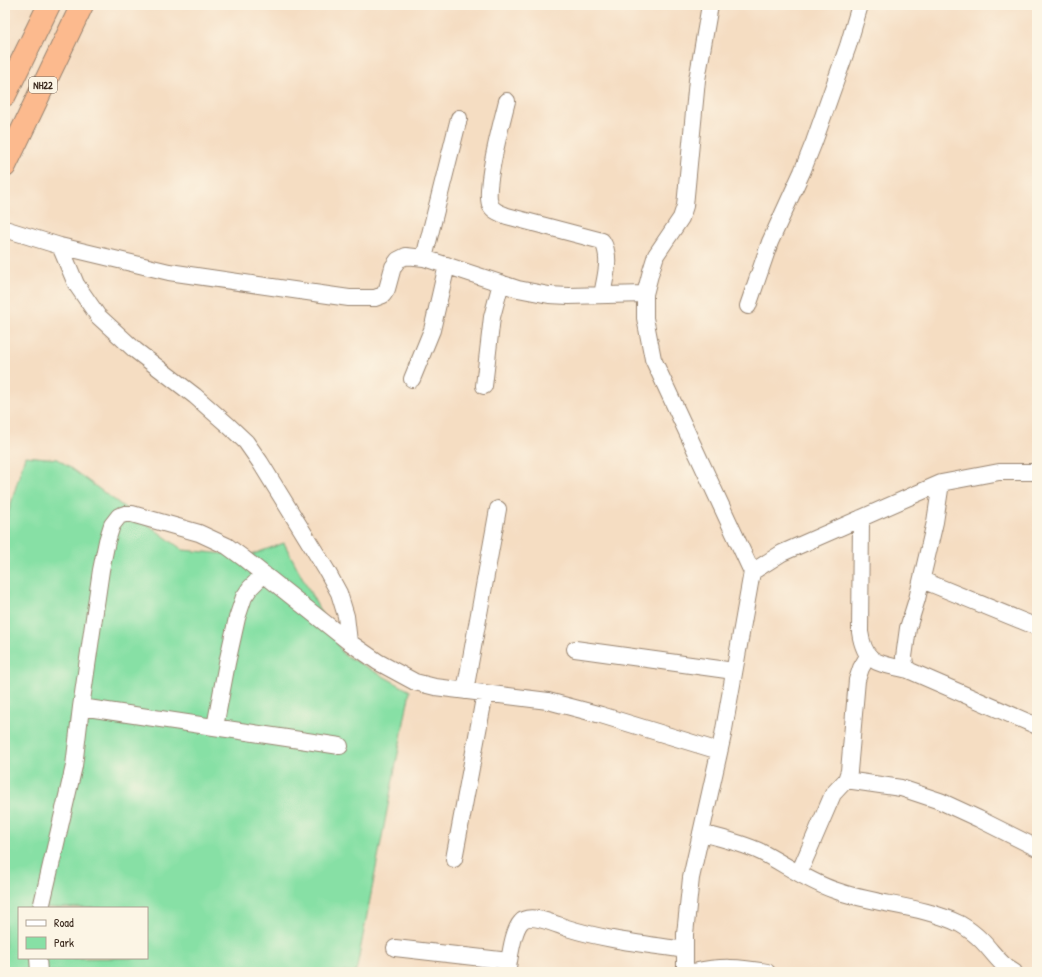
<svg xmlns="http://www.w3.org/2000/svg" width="1042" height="977" font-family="'Patrick Hand',sans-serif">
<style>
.green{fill:#87e0a5;stroke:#618562;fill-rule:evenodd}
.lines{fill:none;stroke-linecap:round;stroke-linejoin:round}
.minor-casing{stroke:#988470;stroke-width:18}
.trunk-casing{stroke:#988470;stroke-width:24}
.minor{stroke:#fff;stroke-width:16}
.trunk{stroke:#fcba8e;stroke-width:22}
.labels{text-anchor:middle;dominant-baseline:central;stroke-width:4;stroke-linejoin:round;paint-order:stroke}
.shield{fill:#fcf5e5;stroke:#75675a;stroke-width:1}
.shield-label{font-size:10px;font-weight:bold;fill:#3b2a1e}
</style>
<rect width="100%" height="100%" fill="#fcf5e5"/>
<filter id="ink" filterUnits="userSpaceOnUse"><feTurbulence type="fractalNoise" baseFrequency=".025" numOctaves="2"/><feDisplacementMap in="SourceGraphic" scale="8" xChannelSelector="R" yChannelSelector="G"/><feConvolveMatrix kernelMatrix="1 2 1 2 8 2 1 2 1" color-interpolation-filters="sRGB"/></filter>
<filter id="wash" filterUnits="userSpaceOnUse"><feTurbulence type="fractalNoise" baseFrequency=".012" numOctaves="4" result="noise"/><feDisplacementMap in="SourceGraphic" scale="16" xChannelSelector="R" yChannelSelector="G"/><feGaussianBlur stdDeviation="0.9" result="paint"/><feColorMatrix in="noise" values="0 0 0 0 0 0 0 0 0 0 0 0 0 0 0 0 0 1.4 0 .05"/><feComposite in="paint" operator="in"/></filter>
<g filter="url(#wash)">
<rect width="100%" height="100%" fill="#f5ddc2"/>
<!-- green -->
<path class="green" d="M25,456l33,3 125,91 65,6 36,-13 59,111 67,37 -54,281h-351v-448zM19,908h128v50h-128z"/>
</g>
<g filter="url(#ink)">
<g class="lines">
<defs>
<path id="minor" d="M507,101c-5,20 -23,86 -17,103 2,7 12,10 17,12l95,25c10,15 3,37 0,54
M5,229l55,17 109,26 180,26h26l8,-3 4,-6 6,-22 5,-7 8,-4 18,2 94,31 31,6 20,1 76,-2
M60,246l16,38 22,32 37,34 60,46 34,30 17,16 14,20 67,109 12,22 7,23 3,26
M424,258l35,-140
M748,306l22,-64 32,-70 12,-30 34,-96 12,-41
M412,379l20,-49 15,-65
M484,386l8,-69 9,-34
M941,483l-6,39 -18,77 -9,29 -4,29 1,7 3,6 129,56
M861,518l-1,114c5,34 20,31 48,38
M752,572l30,-19 159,-70 58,-11h38
M922,580l115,47
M575,649l159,22
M465,691l33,-182
M81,707l259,39
M215,727l12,-64 10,-45 7,-21 6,-9 14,-14
M846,780l55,8 39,13 39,18 58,29
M701,833c20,5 41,10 60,19 25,13 47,29 73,38 41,15 87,15 126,34 7,4 16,11 22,17 10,10 19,25 32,31
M454,859l31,-166
M799,873l34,-79 13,-14 3,-9 8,-91 4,-12 7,-12
M41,908l33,-142 7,-59 20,-137 6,-29 5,-16 7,-9 6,-2h7l67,19 28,13 15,11 107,85 29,20 37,20 20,5 113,14 53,14 118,36
M395,948l114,13
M38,958l1,14
M507,972c3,-13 5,-40 14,-50 8,-10 36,3 46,6 38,12 79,16 118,22
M685,972v-38l6,-56 32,-143 29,-163 -99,-213 -8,-41v-24l6,-23 5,-16 25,-37 4,-12 12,-126 13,-75
M693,972c28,-6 46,-5 74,0"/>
<path id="trunk" d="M5,95l44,-90
M5,166l77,-161"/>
</defs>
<!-- minor casing -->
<use href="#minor" class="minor-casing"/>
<!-- trunk casing -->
<use href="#trunk" class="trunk-casing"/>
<!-- minor -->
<use href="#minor" class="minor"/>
<!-- trunk -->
<use href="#trunk" class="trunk"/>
</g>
</g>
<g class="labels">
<!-- shield labels -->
<rect class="shield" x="29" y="77" width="28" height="16" rx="3"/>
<g class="shield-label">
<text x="43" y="85">NH22</text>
</g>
</g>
<!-- margin -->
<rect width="1042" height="977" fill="none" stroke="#fcf5e5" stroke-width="20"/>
<!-- legend -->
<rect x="18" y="907" width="130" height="52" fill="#fcf5e5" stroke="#afa495"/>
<rect x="26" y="920" width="20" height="6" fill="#ffffff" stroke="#afa495"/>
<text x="54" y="927" font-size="12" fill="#3b2a1e">Road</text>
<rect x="26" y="937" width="20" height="12" fill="#87e0a5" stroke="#afa495"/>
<text x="54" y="947" font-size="12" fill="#3b2a1e">Park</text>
</svg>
